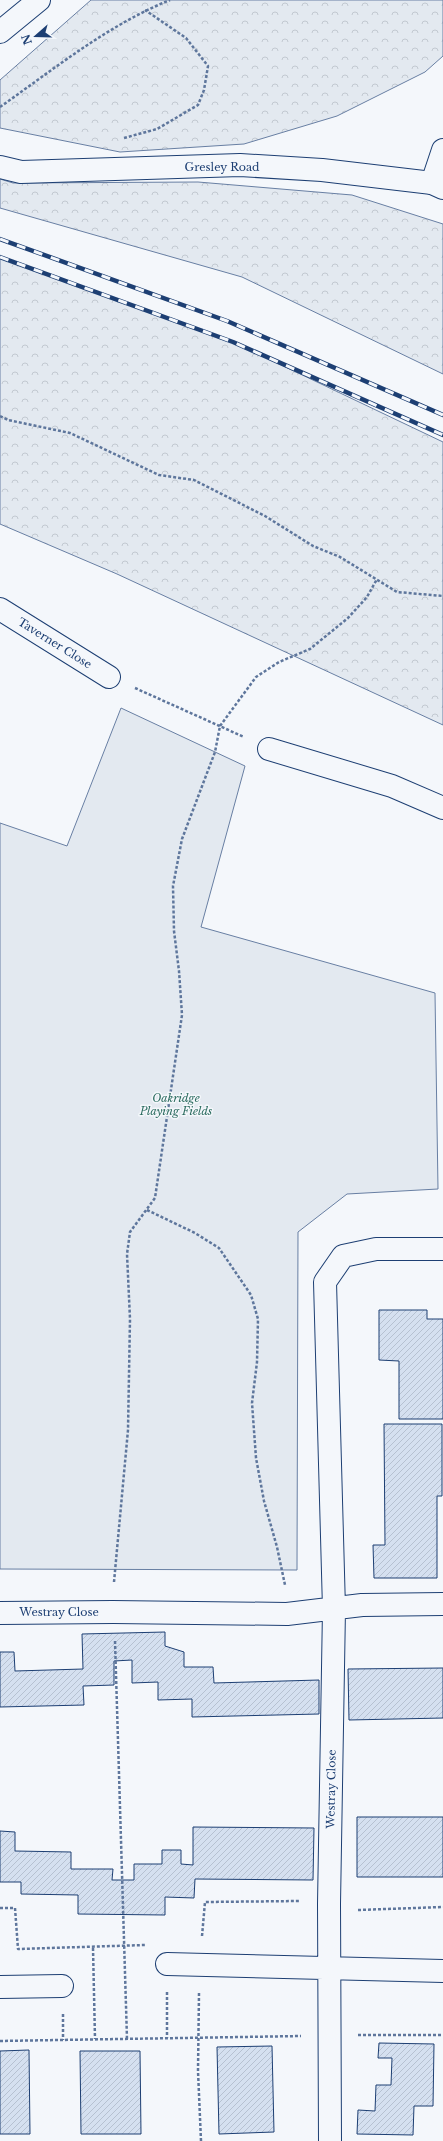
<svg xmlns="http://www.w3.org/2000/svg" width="443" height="2141" font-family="'Libre Baskerville',serif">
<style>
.forest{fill:url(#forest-crowns);stroke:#687fa3}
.green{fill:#e3e9f0;stroke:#687fa3}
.building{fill:url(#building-hatch);stroke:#1d3f73}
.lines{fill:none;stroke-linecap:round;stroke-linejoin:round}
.street-casing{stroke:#1d3f73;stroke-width:24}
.secondary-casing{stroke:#1d3f73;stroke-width:24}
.highway-casing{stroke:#1d3f73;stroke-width:24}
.path{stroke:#5e769c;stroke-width:2.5;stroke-dasharray:3 2;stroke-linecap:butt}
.street{stroke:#f4f7fb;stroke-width:22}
.secondary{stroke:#f4f7fb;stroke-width:22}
.highway{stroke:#f4f7fb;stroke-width:22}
.rail-casing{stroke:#1d3f73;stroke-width:4.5}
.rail{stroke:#f4f7fb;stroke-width:3;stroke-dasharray:9;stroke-linecap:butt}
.labels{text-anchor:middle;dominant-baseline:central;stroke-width:3;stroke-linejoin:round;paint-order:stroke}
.street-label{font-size:11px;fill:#1d3f73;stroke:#f4f7fb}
.park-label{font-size:11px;font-style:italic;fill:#2c6c60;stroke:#f4f7fb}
</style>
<defs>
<pattern id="forest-crowns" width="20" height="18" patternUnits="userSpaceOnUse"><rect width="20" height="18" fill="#e3e9f0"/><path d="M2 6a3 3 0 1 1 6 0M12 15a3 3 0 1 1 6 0" fill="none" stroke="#c2c9d1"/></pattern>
<pattern id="building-hatch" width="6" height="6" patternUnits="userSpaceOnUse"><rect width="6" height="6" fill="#d5e0f0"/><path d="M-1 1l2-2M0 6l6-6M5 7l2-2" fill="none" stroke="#b6c1d1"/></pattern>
</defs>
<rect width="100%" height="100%" fill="#f4f7fb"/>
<!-- forest -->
<path class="forest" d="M91,0h352v56l-18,16 -88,44 -93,28 -124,8 -120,-24v-48z
M0,179l13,4 185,-1 154,13 91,29v150l-201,-97 -242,-69z
M0,257l233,85 210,100v283l-326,-151 -117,-50z"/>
<!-- green -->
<path class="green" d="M121,708l124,58 -44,161 234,66 3,196 -91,5 -49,38 -1,338 -297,-1v-746l67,23z"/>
<!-- building -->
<path class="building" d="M379,1310h48v9h16v100h-44v-58l-20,-1z
M384,1424h58v72h-5v82h-63l-1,-33h12z
M165,1632v14l19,6v15h29l1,16 105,-3v34l-127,3v-18l-34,1v-18l-26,1v-23l-18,1v24l-31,1 1,19 -84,2v-55h14l1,19 68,-2 -1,-35z
M443,1668v50l-94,2 -1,-51z
M357,1817h86v60h-86z
M193,1827l121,1 -1,52 -118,-1 -1,19 -29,-1v18l-87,-1v-19l-57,-1v-12h-21v-51l15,1v19l56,1v17h42l-1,11h22v-16h28v-14h19v14l12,1z
M379,2043l55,1 -1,62h-19l-1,29 -56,-1 1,-24 17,1 1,-26h15l1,-27h-14z
M272,2046l2,86 -55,2 -2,-87z
M29,2050l1,84h-30v-83z
M80,2051h60l1,83h-60z"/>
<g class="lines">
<defs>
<path id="street" d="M0,609l109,68
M269,749l123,37 51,22
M0,1613l113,-1 174,2 75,-9 81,-1
M167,1964l276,7
M0,1987l62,-1
M330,2141l-1,-237 5,-295 -9,-327 18,-26 33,-7h67"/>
<path id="secondary" d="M0,167l21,5 219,-7 82,5 110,13 11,5"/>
<path id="highway" d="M0,32l39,-32
M432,183l11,-33"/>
</defs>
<!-- street casing -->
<use href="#street" class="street-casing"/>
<!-- secondary casing -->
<use href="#secondary" class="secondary-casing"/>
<!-- highway casing -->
<use href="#highway" class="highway-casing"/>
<!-- path -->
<path class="path" d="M0,107c54,-38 108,-82 170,-107
M124,138l33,-9 41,-24 6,-15 4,-24 -22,-28 -41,-28
M0,416l8,4 62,13 89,42 35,5 71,36 48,30 27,11 57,35 46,4
M135,688l109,49
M147,1210l48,23 24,15 32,47 7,24 -1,43 -5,41 4,55 8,43 13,46 8,38
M114,1582l14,-152 2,-111 -3,-65 3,-22 25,-34 27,-183 -3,-44 -5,-40 -1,-45 9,-47 33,-87 5,-26 36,-49 23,-15 31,-13 38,-31 19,-21 10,-18
M115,1641l12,398
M0,1908h15l3,41 127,-4
M358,1910l85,-3
M202,1936l3,-34 95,-1
M93,1948l2,91
M167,1992v46
M199,1993l-1,78 3,70
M63,2014v26
M358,2035h85
M0,2041l301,-5"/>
<!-- street -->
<use href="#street" class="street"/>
<!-- secondary -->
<use href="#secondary" class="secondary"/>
<!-- highway -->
<use href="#highway" class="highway"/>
<defs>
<path id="rail" d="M0,239l227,82 216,94
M0,257l233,85 210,93"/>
</defs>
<!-- rail casing -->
<use href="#rail" class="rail-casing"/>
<!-- rail -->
<use href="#rail" class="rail"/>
</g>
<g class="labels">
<!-- street labels -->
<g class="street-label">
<text x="222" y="167">Gresley Road</text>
<text transform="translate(55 643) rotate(32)">Taverner Close</text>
<text x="59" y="1612">Westray Close</text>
<text transform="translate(331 1789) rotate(-89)">Westray Close</text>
</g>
<!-- park labels -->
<g class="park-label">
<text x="176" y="1098">Oakridge<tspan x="176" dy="13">Playing Fields</tspan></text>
</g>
</g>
<!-- north arrow -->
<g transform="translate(36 36) rotate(250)" stroke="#f4f7fb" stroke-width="3" paint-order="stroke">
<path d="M0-3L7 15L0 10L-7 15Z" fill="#1d3f73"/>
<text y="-6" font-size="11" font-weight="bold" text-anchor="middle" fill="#1d3f73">N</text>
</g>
</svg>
